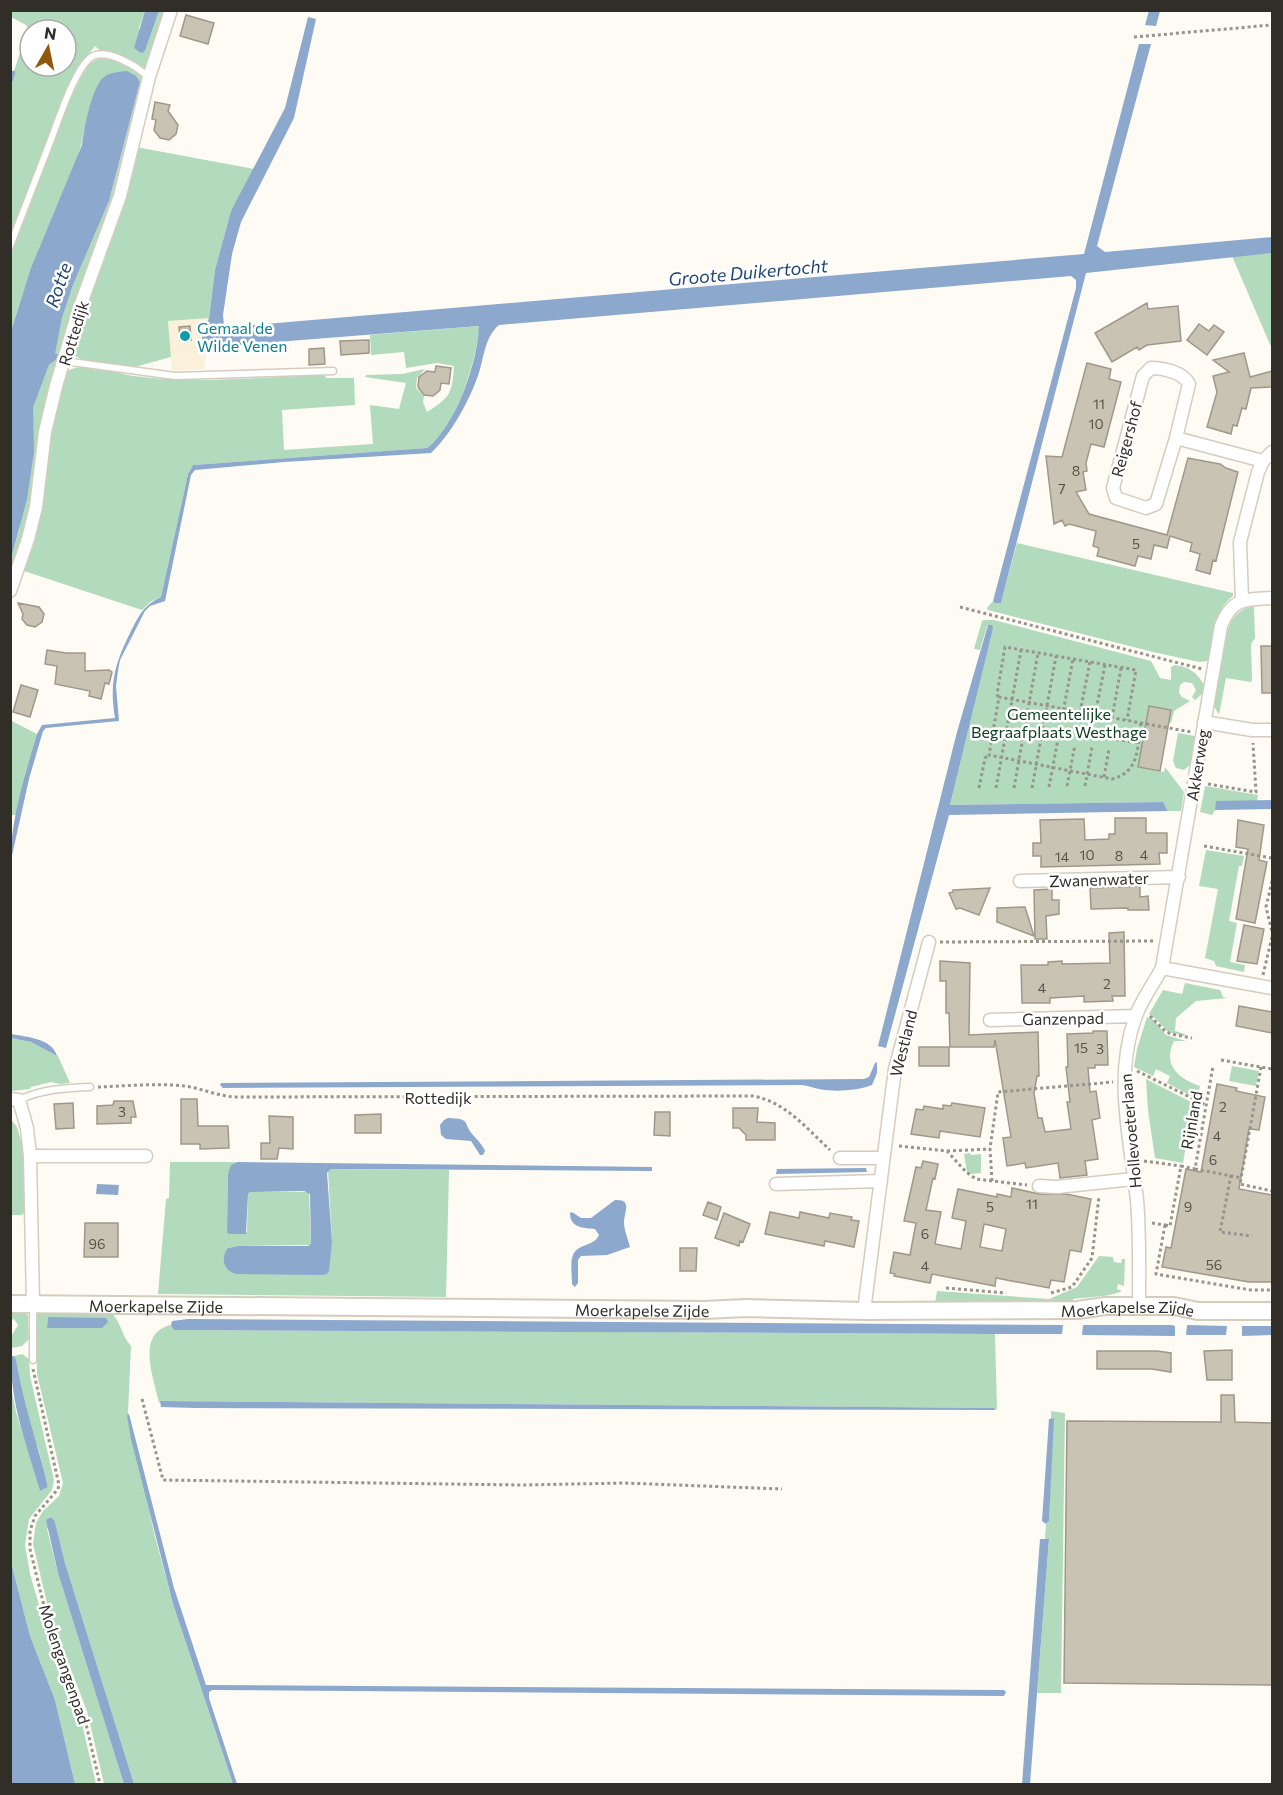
<svg xmlns="http://www.w3.org/2000/svg" width="1283" height="1795" font-family="Commissioner,sans-serif">
<style>
.built{fill:#fbf0da}
.green{fill:#b2dabc;fill-rule:evenodd}
.water{fill:#8ca8cd}
.lines{fill:none;stroke-linecap:round;stroke-linejoin:round}
.stream{stroke:#8ca8cd;stroke-width:4.5}
.building{fill:#c9c3b4;stroke:#9f988a;stroke-width:1.5;fill-rule:evenodd}
.lane-casing{stroke:#d4cdbe;stroke-width:9}
.street-casing{stroke:#d4cdbe;stroke-width:15}
.secondary-casing{stroke:#d4cdbe;stroke-width:20}
.path{stroke:#97948e;stroke-width:3;stroke-dasharray:3 3;stroke-linecap:butt}
.lane{stroke:#fff;stroke-width:6}
.street{stroke:#fff;stroke-width:12}
.secondary{stroke:#fff;stroke-width:16}
.culture-dot{fill:#0f9aa8;stroke:#fff;stroke-width:2}
.labels{text-anchor:middle;dominant-baseline:central;stroke-width:5;stroke-linejoin:round;paint-order:stroke}
.number-label{font-size:14px;fill:#57534b}
.culture-label{font-size:16px;fill:#0d838f;stroke:#fff;text-anchor:start}
.street-label{font-size:16px;fill:#312e28;stroke:#fff}
.park-label{font-size:16px;fill:#104022;stroke:#fff}
.water-label{font-size:18px;font-style:italic;fill:#204575;stroke:#fff}
</style>
<rect width="100%" height="100%" fill="#fefbf5"/>
<!-- built -->
<path class="built" d="M209,318l-7,16v13l4,5v6l-2,11 -32,2 -4,-50z"/>
<!-- green -->
<path class="green" d="M11,11h134l-6,17 7,20 13,-37h8l-20,60c-16,-18 -40,-12 -52,-25l-17,22 -12,24 -55,145v-157l17,-51 -2,-4 -15,-8zM30,30h36v36h-36z
M98,59c17,-1 31,6 45,17l1,5 -20,92 -49,138 -43,197 -21,73v-22l8,-29 14,-122 16,-43 4,-3 9,-44 11,-33 36,-84 31,-119 -56,48c-5,36 -24,71 -39,105 -13,31 -24,63 -34,96v-77l50,-135 20,-42 8,-13z
M136,147l118,22 -23,42 -16,59 -6,48 -41,3 3,36 -40,11 -47,-8 -9,-4 -2,-6z
M1272,253v96l-40,-93z
M480,326c-5,37 -22,98 -53,122l-234,17 -5,9 -27,123 -11,5 -8,8 -121,-40 27,-137 18,-61c17,-12 48,1 67,4 63,8 129,1 192,-1l1,3h28l1,27 -73,5 2,40 89,-6 -3,-39 29,4 7,-26 -41,-6 1,-2 36,-1 23,-5 -8,9 -1,10 8,8 -1,6 4,10c24,-15 25,-19 27,-46l-17,-3 -31,5 -2,-16 -33,3 -1,-20z
M1017,543l216,50v3c-20,15 -20,42 -25,65l-9,1 -46,-10 -165,-42 -1,-2 6,-7 2,2h6z
M1254,606l1,32 -4,6 1,36 -1,2 -25,-4 -7,37 -5,-9c4,-19 9,-69 17,-84 5,-9 13,-14 23,-16z
M984,620h10l157,41 9,17 11,2v-13l4,-2c14,2 22,7 29,20l-2,9 -7,6 -3,-3 4,-7 -4,-7 -8,-1 -4,3 -1,8 3,4 8,4 -16,10 -3,12 -3,-1 2,-12 -21,-4 -11,61 26,5 1,-5 19,25 -3,19h-13l-5,-9 -213,3 43,-176 -5,-4 -1,1 -7,24 -6,-1 8,-28z
M10,720l27,14 -20,81h-6z
M1178,733l17,3 -5,29 -6,5 -8,-2 -3,-7z
M1205,786l53,9 -1,6h-40l-2,9 -3,5 -12,-3z
M1206,850l38,6 -2,10h-3l-10,55 8,2 -7,39 15,3 -1,7 -28,-6 -2,-5 -9,-3 13,-69 -19,-3z
M1185,983l35,7 3,7 4,1 -31,3 -20,17 -1,13 10,3 -1,2 -16,-4 -12,-13 -7,-5 14,-24 19,4z
M1147,1017l7,3 12,15 20,6h-12c-12,24 5,38 26,45l-3,13 -30,-16 3,-7 -14,-7 -3,7 -19,-9 3,-18z
M11,1038l20,4 26,14v-2l13,29 -10,1 -9,-2 -20,5 -1,2 -19,2z
M1232,1066l27,5 -3,15 -27,-5z
M1146,1079l47,24 -10,60 -28,-5 -7,-47z
M10,1118l7,9 4,14 4,1 1,69 -4,4h-11z
M970,1153l1,2 10,-1v19l-10,1 -4,-2 -3,-18z
M170,1162h67l-3,1 -6,11 -1,58 3,2 17,-2 1,-38 2,-2h59l2,53 -73,1 -10,2 99,26 5,-32 -4,-72 3,-1 118,1 -3,127 -288,-3 8,-95 3,-1z
M1099,1256l14,1 1,5 7,1 1,-4h3l-1,27 -6,-2 -1,5 5,2c-11,6 -36,6 -49,8l-1,5h-137l2,-13 112,8 28,-12z
M11,1309h12l5,7 1,23 -7,7 -10,2v-13l6,-10 -4,-6 -3,1z
M37,1310l73,1c13,14 10,22 21,35l-3,66 26,121 19,71 60,180h-99l-69,-221 -10,-41 -8,7 11,44 66,211h-20l-17,-73 -37,-95 -17,-72 3,-21 7,-12 16,-15 4,-13 -26,-109zM48,1318l54,10h-55z
M171,1325l4,5 820,4 2,76 -3,-2 -833,-7 -2,2c-5,-24 -24,-70 12,-78z
M22,1354l7,5 1,17 24,104 -2,10 -23,29 -4,26 5,29 13,45 36,92 17,73h-21l-20,-84 -25,-64 -19,-74 -1,-180 6,30 24,79 8,-4 -9,-36 -14,-42 -11,-53z
M1051,1411l14,2 -4,280h-24l12,-153 -4,-1 1,-15 3,-3 4,-103h-2z"/>
<!-- water -->
<path class="water" d="M145,11h14l-13,37 -2,4 -3,1 -7,-5z
M1149,11h11l-4,15 -11,-1z
M308,17l8,2 -22,99 -53,104 -9,32 -9,61 1,10 6,2 854,-73 55,-210h12l-54,202 8,6 167,-15v16l-186,20 -85,330h-6l-2,-2 83,-313v-8l-5,-4 -572,49c-16,13 -15,38 -23,56 -9,24 -26,54 -45,72l-147,9 -89,8 -4,5 -26,126 -15,5 -5,5 -25,49 -2,11 -2,15 3,35 -73,7 -3,3 -14,48 -18,81c-1,-40 15,-87 26,-126l5,-9 73,-7c-6,-35 0,-55 16,-87 9,-17 12,-25 30,-34l27,-123 5,-9 234,-17c29,-22 51,-87 52,-122l-277,22v-14l7,-16 6,-48 16,-59 54,-103z
M127,71l9,5 4,6 -31,119 -36,84 -11,33 -7,36h3v4l-9,7 -16,43 1,44 -7,47 -16,60v-228l20,-63 51,-123c2,-16 10,-59 22,-68 7,-5 15,-5 23,-6z
M988,625h4l1,4 -43,176 213,-3 5,9 -219,4 -63,233 -8,-2 79,-314z
M1272,800v9l-57,1 1,-9z
M11,1034c15,3 41,4 46,22l-26,-14 -20,-4z
M877,1062v11l-5,12c-15,6 -38,7 -53,4 -6,-1 -12,-4 -19,-4l-577,3 -3,-3 1,-2 643,-4 5,-2 6,-14z
M448,1118c24,1 14,4 25,17 5,6 9,9 12,16l-2,4h-3l-9,-14 -25,-2 -5,-4 -1,-10 4,-5z
M237,1162l415,5v4l-321,-2 -4,4 5,69 -3,29 -2,3 -5,1 -86,-1c-12,-3 -16,-16 -8,-26l10,-2h70l3,-2 -1,-50 -6,-3 -54,1 -2,2 -2,40h-16l-3,-1 1,-59 3,-9z
M866,1168l1,4 -91,2 1,-5z
M97,1184l22,1 -1,10 -22,-1z
M615,1200c18,-1 9,12 9,22 0,8 4,17 6,25l-23,8 -26,1 -3,4v23l-3,4 -3,-3c0,-8 -2,-22 1,-29 5,-12 21,-8 26,-20l-4,-6c-11,-1 -25,-1 -25,-16l2,-1 9,6h10z
M48,1317l58,1 2,4 -6,6h-55z
M188,1319l875,6 -1,9h-67l-821,-4 -3,-5 1,-4z
M1083,1325h89l3,1v10l-93,-1z
M1187,1325l40,1 -1,9h-40z
M1242,1326h30v9l-30,1z
M11,1356h3l2,4c7,44 22,84 32,127l-8,4c-13,-45 -30,-88 -29,-135z
M160,1401l834,7 2,2 -801,-2 -34,-1z
M129,1414l45,174 32,97 798,5 2,2 -2,4 -792,-6 -3,2v6l28,86h-4l-60,-180 -42,-165 -4,-24z
M1054,1418l-5,103 -3,3 -4,-3 7,-102z
M49,1518h3l3,4 10,41 69,221h-10l-6,-19 -60,-192 -12,-53z
M1040,1539h9l-19,245h-8z
M11,1562l19,74 25,64 20,84h-64z"/>
<g class="lines">
<!-- stream -->
<path class="stream" d="M10,82l3,-9"/>
</g>
<!-- building -->
<path class="building" d="M186,15l28,8 -6,21 -28,-8z
M155,102l15,3 -2,6 10,14 -2,9 -7,6 -9,-2 -6,-8 2,-10 -4,-1z
M1147,303l1,6 30,-3 3,35 -34,4 -8,5 -2,-3 -25,15 -17,-29z
M1199,324l10,7 5,-6 10,7 -17,23 -20,-15z
M190,326l1,14h-11l-1,-13z
M369,340v13l-28,2 -1,-14z
M324,348l1,16 -16,1v-16z
M1244,353l6,24 22,-6v16l-21,1 -5,21 -4,-1 -5,18 -4,-1 -2,9 -24,-7 10,-35 -4,-16 16,-4 -16,-12z
M1087,363l24,6 -2,10 12,3 -17,65 -13,-3 -5,19 1,8 -4,1 3,18 -10,2 13,22 78,21 21,-77 32,6 6,4 12,4 -22,89 -3,-1 -3,14 -14,-4 4,-16 -10,-3 2,-8 -22,-7 -3,12 -13,-3 -3,14 -13,-3 -3,10 -38,-10 2,-8 -6,-2 3,-15 -27,-7 -4,2 -3,-6 -8,4 -8,-68 16,1z
M436,366l15,2 -2,16 -8,-1 -1,7 -7,6 -9,-1 -6,-8 1,-10 8,-6 8,1z
M18,603l21,4 5,7 -2,8 -7,5 -8,-2 -5,-6 1,-5z
M1261,646h11v47h-10z
M47,650l19,3h19v18l24,-1 3,2 -3,12 -4,-1 -4,16 -12,-3 1,-5 -35,-7 2,-18 -12,-2z
M21,685l17,5 -8,27 -17,-5z
M1149,706l22,4 -11,61 -22,-4z
M1115,818h31v15h21v20h-8l1,11 -119,3v-11h-8v-13h8l-1,-23 44,-1 1,21 24,-1v-5h6z
M1238,820l26,5 -5,35 8,2 -12,61 -19,-4 12,-70 -12,-2z
M1140,886v11l8,-1 1,14h-21v-2l-37,1 -1,-21z
M990,888l-11,27 -19,-7 -4,1 -7,-16 4,-1v-2z
M1052,889v11h7v14l-13,2 1,23h-12l-1,-49z
M1025,907l9,29 -37,-14v-14z
M1244,925l20,4 -7,35 -20,-3z
M1124,932l1,64h-13l1,5 -29,1v-6l-34,2v5h-28l-1,-38h27v-3l14,-1v3l48,-1 -1,-30z
M940,961l30,2 -1,72 69,-3 1,44h-2l-3,17 4,25h4l3,14 26,-3 -4,-27h3l-4,-35h2l-1,-33 26,-1v-2h14l1,34h-13v3h-7l2,24 6,-1 4,27 -8,2 6,39 -13,2 2,14 -27,3 -2,-15 -32,5 -1,-5 -18,3 -4,-28 8,-1 -16,-97 -1,7h-44l-1,-34h-3v-32h-6z
M1239,1006l33,6v21l-36,-7z
M919,1047h30v19h-30z
M1217,1084l20,4 -1,3 29,6 -6,33 -10,-1 -10,60 33,6v87h-23l-87,-15 4,-20 5,1 15,-79 15,3z
M181,1099h16l1,27h30l1,22 -29,1v-5h-19z
M114,1101h19l3,16h-5v6l-34,1v-18l16,-1z
M73,1103l1,25 -18,1 -2,-25z
M952,1103l33,5 -5,29 -40,-6 -1,7 -28,-4 5,-25 7,1 1,-4 19,3v-4l8,1z
M733,1108h25l-1,14 18,1v17h-29v-5l-7,-7h-6z
M655,1112h15v24l-16,-1z
M381,1114v19h-26v-18z
M269,1116l24,1v32l-14,-1 -2,11h-16v-16h9z
M923,1161l15,3 -3,15 -2,-1 -7,32 15,2 -6,32 26,5 5,-28 -14,-3 6,-29 39,8v-3l14,3 1,-9 27,6h27l25,5 -10,53 -11,-2 -6,32 -13,-2 -2,8 -53,-10 -1,8 -63,-12 -2,9 -36,-7 1,-2 -5,-1 4,-21 16,3 6,-32 -12,-2 12,-54 5,1zM984,1224l22,5 -4,22 -22,-4z
M708,1202l13,5 -4,13 -14,-5z
M770,1212l29,6 1,-6 29,6 1,-5 22,4 -1,3 8,1 -5,26 -29,-6 -1,5 -59,-12z
M724,1213l26,11 -7,18 -3,-1 -1,5 -24,-8z
M85,1223h33v34h-34z
M680,1248h17l-1,23h-16z
M1232,1350v30h-25l-3,-29z
M1097,1351h60l14,2v19l-19,-3h-55z
M1221,1395h13l1,27 37,1v262l-208,-2 3,-262 154,1z"/>
<g class="lines">
<defs>
<path id="lane" d="M10,246c14,-37 28,-73 42,-109 7,-19 23,-67 38,-79 15,-12 48,9 58,19
M64,361l111,15 158,-5
M19,1100c23,-11 46,-12 71,-13
M33,1306v54"/>
<path id="street" d="M1176,438l13,-54c-6,-12 -26,-16 -38,-16l-8,8 -30,112 3,10 30,10 10,-4 20,-66 87,23
M10,591l18,-52 8,-32 9,-75 11,-46 22,-74 42,-116 29,-119 22,-67
M1242,600l-2,-58 18,-70 5,-11 9,-9
M1204,722l48,8h20
M1020,881l159,-4
M1162,968l110,20
M990,1020l146,-4
M10,1099l9,1 8,28 3,28 3,148
M30,1156h116
M840,1158h43
M776,1184l105,-3
M1039,1186l18,1 76,-8
M1139,1306c0,-35 1,-71 -2,-106 -7,-63 -24,-126 0,-187 6,-15 17,-30 25,-45l59,-342c11,-28 25,-27 51,-28
M864,1311l31,-242 34,-127"/>
<g id="secondary">
<path id="s1" d="M10,1304l694,6 42,-2 118,3 214,-1 27,-4h69l24,5h74"/>
</g>
</defs>
<!-- lane casing -->
<use href="#lane" class="lane-casing"/>
<!-- street casing -->
<use href="#street" class="street-casing"/>
<!-- secondary casing -->
<use href="#secondary" class="secondary-casing"/>
<!-- path -->
<path class="path" d="M1134,37l138,-12
M960,607l242,62
M998,697l-1,-3 8,-47 131,23 -9,50
M1080,712l10,-50
M1095,715l10,-50
M1112,718l9,-50
M1141,723c-4,24 -1,49 -29,56l-123,-24 10,-58 192,35
M1069,731l69,12
M1104,777l5,-28
M1208,784l48,8 -3,-49
M1067,786l8,-41
M1085,786l7,-39
M1049,787l24,-128
M979,788l6,-30 4,-3
M996,788l25,-138
M1014,788l24,-135
M1032,788l24,-132
M1204,846l68,12
M1272,881l-6,26 6,25
M940,942l215,-1
M1263,975l9,-38
M1150,1016l15,15 6,3 21,4
M1221,1060l51,9
M1261,1067l-21,117 32,7
M1137,1071l69,34
M98,1087c28,-1 58,-4 86,-1 17,2 33,10 51,11l518,-1c33,6 54,33 77,54
M899,1146l48,5 19,21 10,7 51,6
M947,1151l43,-2
M1144,1161l37,5
M1195,1169l47,9
M1231,1175l-11,57 32,4
M992,1181l-2,-32 8,-57 115,-10
M1152,1223l13,2
M1165,1225l5,1 11,-60 14,3 18,-103
M1165,1225l-9,49 95,16h21
M946,1288l60,5
M1051,1293l21,-6 20,-29 7,-62
M33,1369l26,116 -1,4 -23,27 -5,15v18l17,69 36,93 17,73
M142,1399l21,81 360,5 101,-2 158,6"/>
<!-- lane -->
<use href="#lane" class="lane"/>
<!-- street -->
<use href="#street" class="street"/>
<!-- secondary -->
<use href="#secondary" class="secondary"/>
</g>
<!-- markers -->
<circle class="culture-dot" cx="185" cy="336" r="6"/>
<g class="labels">
<!-- number labels -->
<g class="number-label">
<text x="1099" y="403">11</text>
<text x="1096" y="423">10</text>
<text x="1076" y="470">8</text>
<text x="1062" y="488">7</text>
<text x="1136" y="543">5</text>
<text x="1087" y="854">10</text>
<text x="1144" y="854">4</text>
<text x="1119" y="855">8</text>
<text x="1062" y="856">14</text>
<text x="1107" y="983">2</text>
<text x="1042" y="987">4</text>
<text x="1081" y="1047">15</text>
<text x="1100" y="1048">3</text>
<text x="1223" y="1106">2</text>
<text x="122" y="1111">3</text>
<text x="1217" y="1135">4</text>
<text x="1213" y="1159">6</text>
<text x="1032" y="1203">11</text>
<text x="990" y="1206">5</text>
<text x="1188" y="1206">9</text>
<text x="925" y="1233">6</text>
<text x="97" y="1243">96</text>
<text x="1214" y="1264">56</text>
<text x="925" y="1265">4</text>
</g>
<!-- culture labels -->
<g class="culture-label">
<text x="197" y="327">Gemaal de<tspan x="197" dy="18">Wilde Venen</tspan></text>
</g>
<!-- street labels -->
<g class="street-label">
<text transform="translate(73 333) rotate(-73)">Rottedijk</text>
<text transform="translate(1126 439) rotate(-75)">Reigershof</text>
<text transform="translate(1197 765) rotate(-81)">Akkerweg</text>
<text transform="translate(1099 879) rotate(-2)">Zwanenwater</text>
<text transform="translate(1063 1018) rotate(-1)">Ganzenpad</text>
<text transform="translate(903 1043) rotate(-76)">Westland</text>
<text x="438" y="1097">Rottedijk</text>
<text transform="translate(1191 1120) rotate(-80)">Rijnland</text>
<text transform="translate(1130 1131) rotate(-95)">Hollevoeterlaan</text>
<text stroke="none"><textPath href="#s1" startOffset="146">Moerkapelse Zijde</textPath></text>
<text stroke="none"><textPath href="#s1" startOffset="632">Moerkapelse Zijde</textPath></text>
<text stroke="none"><textPath href="#s1" startOffset="1118">Moerkapelse Zijde</textPath></text>
<text transform="translate(65 1664) rotate(71)">Molengangenpad</text>
</g>
<!-- park labels -->
<g class="park-label">
<text x="1059" y="713">Gemeentelijke<tspan x="1059" dy="18">Begraafplaats Westhage</tspan></text>
</g>
<!-- water labels -->
<g class="water-label">
<text transform="translate(748 272) rotate(-5)">Groote Duikertocht</text>
<text transform="translate(58 285) rotate(-71)">Rotte</text>
</g>
</g>
<!-- border -->
<rect width="1283" height="1795" fill="none" stroke="#312e28" stroke-width="24"/>
<!-- north arrow -->
<g transform="translate(48 48) rotate(9)"><circle r="28" fill="#ffffff" stroke="#adaba9" stroke-width="1.5"/>
<path d="M0-4.5L10 22L0 15L-10 22Z" fill="#8f580d"/>
<text y="-9" font-size="16" font-weight="bold" text-anchor="middle" fill="#312e28">N</text>
</g>
</svg>
